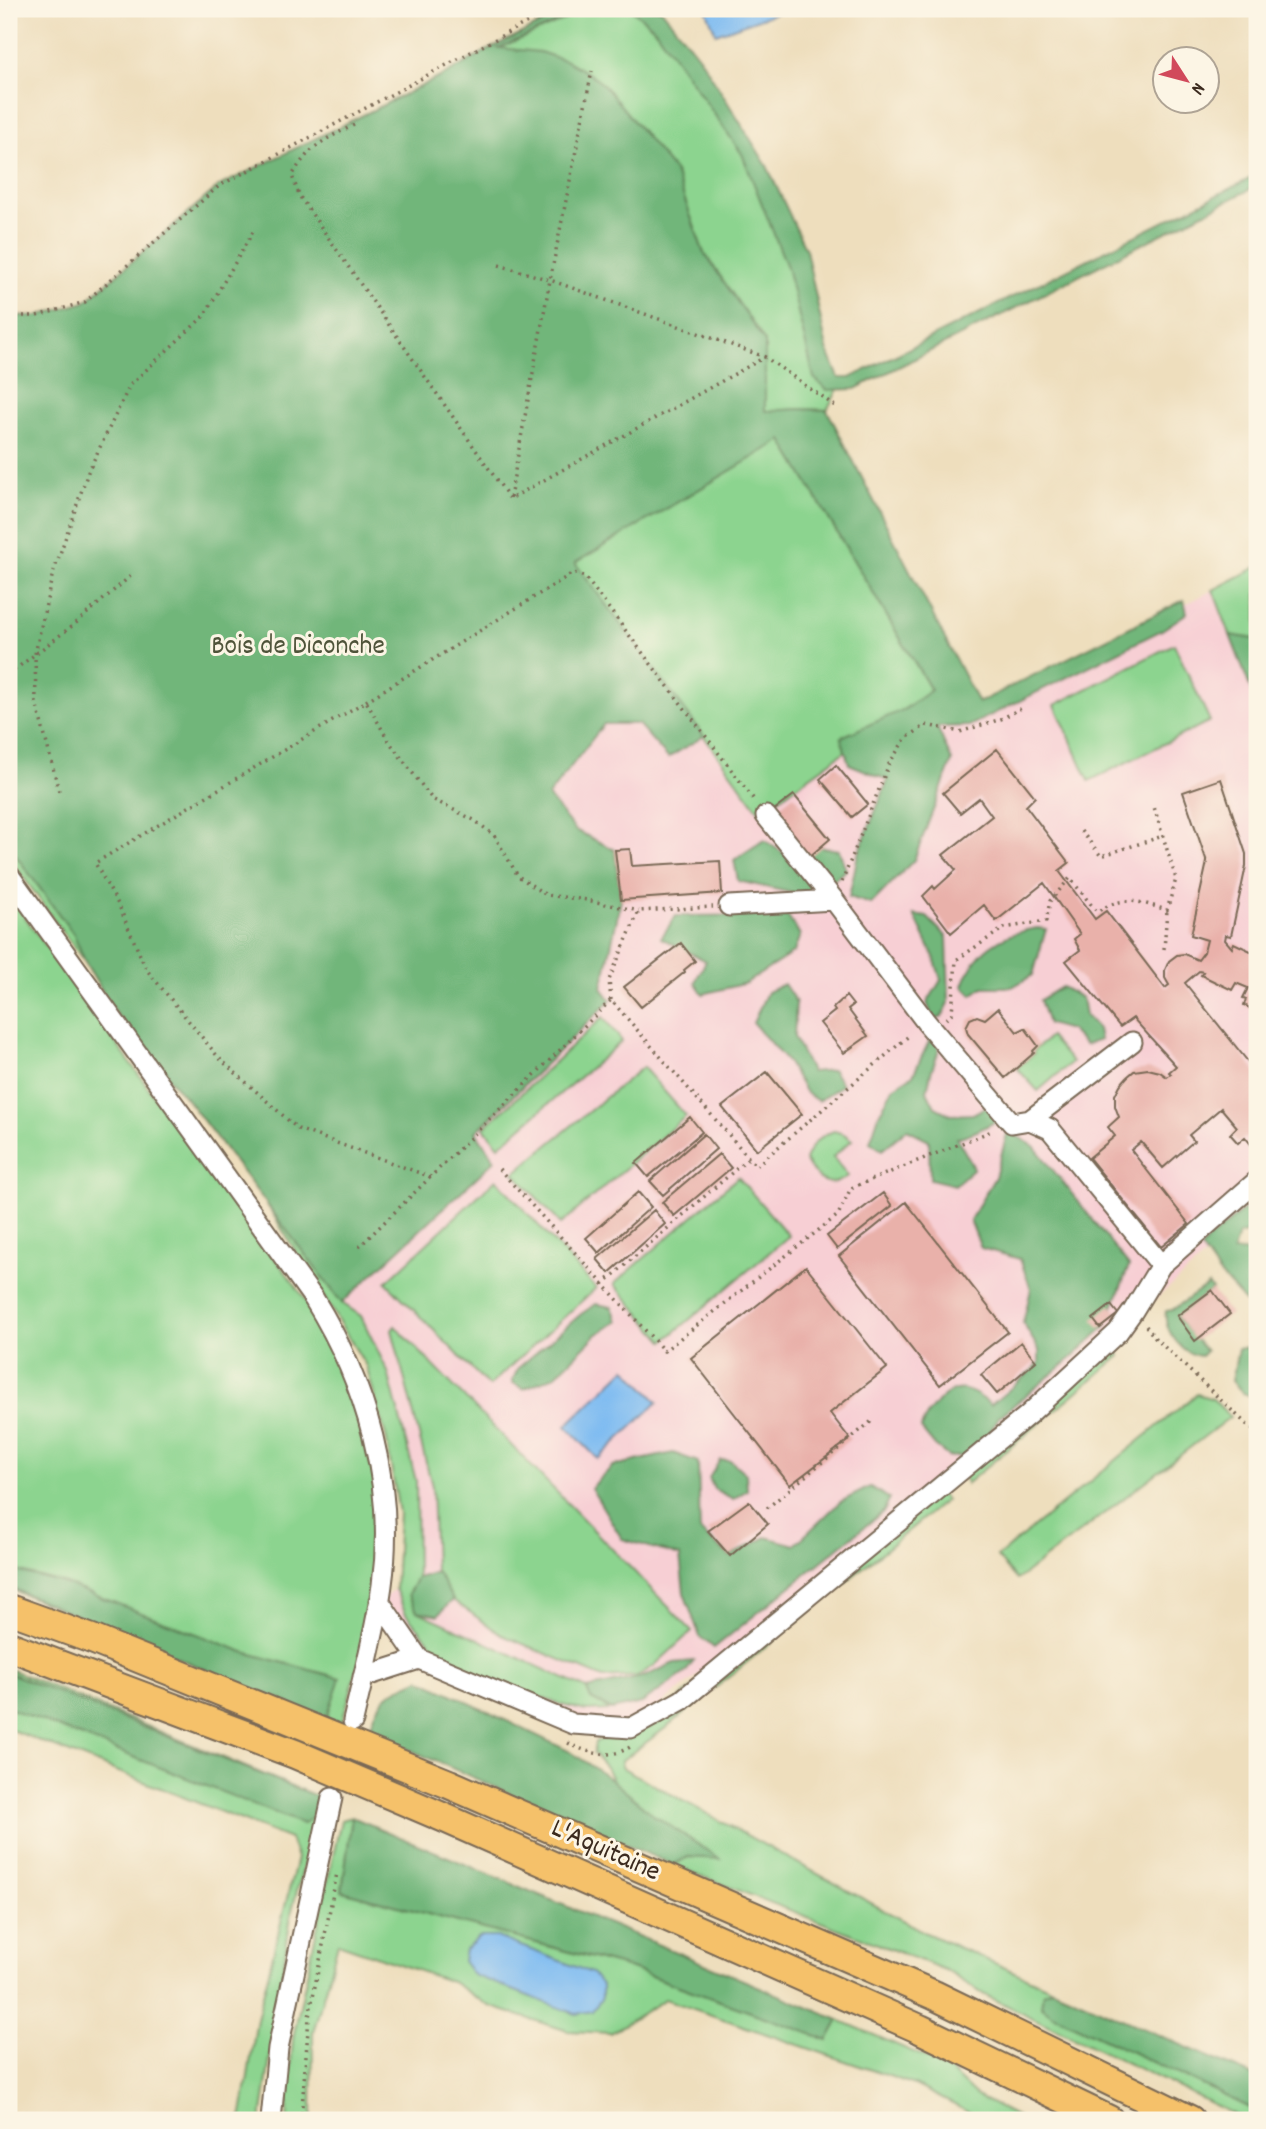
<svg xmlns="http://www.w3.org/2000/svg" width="1266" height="2129" font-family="Dekko,sans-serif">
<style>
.built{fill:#f7cfd4}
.green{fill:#8cd48f;stroke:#647f56;stroke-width:2}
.forest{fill:#71b67a;stroke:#56704c;stroke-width:2}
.water{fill:#7ebbf1;stroke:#5c7288;stroke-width:2}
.building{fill:#e9b1aa}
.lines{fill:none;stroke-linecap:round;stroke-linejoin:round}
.minor-casing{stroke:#7a6956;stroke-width:23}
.highway-casing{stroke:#7a6956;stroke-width:32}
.path{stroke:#7a6956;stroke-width:3.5;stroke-dasharray:2 5;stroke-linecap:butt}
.minor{stroke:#fff;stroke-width:19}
.highway{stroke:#f5c16b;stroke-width:28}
.labels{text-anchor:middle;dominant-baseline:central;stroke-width:6;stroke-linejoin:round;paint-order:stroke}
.park-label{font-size:28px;fill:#4f543a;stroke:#fcf5e5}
.street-label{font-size:28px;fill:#3b2a1e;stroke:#fcf5e5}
</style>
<rect width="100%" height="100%" fill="#fcf5e5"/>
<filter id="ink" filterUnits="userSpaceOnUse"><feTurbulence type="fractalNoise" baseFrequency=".0143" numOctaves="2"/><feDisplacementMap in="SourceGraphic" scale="14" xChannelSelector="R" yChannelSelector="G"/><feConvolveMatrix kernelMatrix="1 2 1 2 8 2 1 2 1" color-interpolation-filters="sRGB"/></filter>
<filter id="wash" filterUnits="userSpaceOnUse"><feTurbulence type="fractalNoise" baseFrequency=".00686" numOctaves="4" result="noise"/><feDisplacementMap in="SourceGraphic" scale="28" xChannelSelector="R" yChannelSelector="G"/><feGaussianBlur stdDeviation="1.57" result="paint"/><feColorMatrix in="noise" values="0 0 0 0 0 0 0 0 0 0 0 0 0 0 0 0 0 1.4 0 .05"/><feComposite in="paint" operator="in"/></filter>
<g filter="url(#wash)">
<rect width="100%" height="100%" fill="#eedebd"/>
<!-- built -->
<path class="built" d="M1213,590l44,115v507l-118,101 -111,102 -397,313 -58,-4 -154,-65 -40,-58 20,-15 3,-130 -60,-153 153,-143 -19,-27 135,-133 -9,-12 14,-62 -1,-76 -40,-19 -27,-34 56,-73h34l30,34 36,-22 57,75 170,-121 51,20z"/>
<!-- green -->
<path class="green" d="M589,9h57l112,160 65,211 14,11 -10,19 -29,-1 -33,3v-70l-62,-91 -28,-79 -178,-123z
M782,440l149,250 -171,122 -185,-249z
M1257,567v138l-44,-115z
M1174,644l36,77 -121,60 -34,-76z
M9,846l65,89 12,29 -77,-107z
M9,895l200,277 87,114 40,62 40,136 1,92 -18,86 -17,60 -16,-2 -272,-114 -45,-17z
M603,1017l19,24 -123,105 -15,-18z
M1050,1037l22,25 -34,29 -21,-23 17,-15 -1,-2z
M643,1067l43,49 -125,108 -47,-51z
M834,1131l10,3 8,6 -19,17 15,19c-19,15 -33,3 -43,-16 7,-16 12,-23 29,-29z
M738,1177l51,59 -125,105 -50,-57z
M496,1179l100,109 -107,98 -103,-104z
M266,1203l76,100 19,13 27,56 28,109 1,97 -9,16 9,17 170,78 4,10 21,11 -26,1 -24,-6 -81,-28 -44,-27 -31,-36 -11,-25 4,-76 -13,-77 -20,-70z
M395,1326l297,305 -38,35 -17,10 -34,2 -101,-43 -49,-35 -18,-31 -3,-83 -40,-156z
M1114,1352h4l2,4 -154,128 -2,-8z
M1197,1394l16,5 17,18 -213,163 -20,-23z
M939,1493l7,7 -275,224 -50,37v6l305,166 127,56 -10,4 10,22 204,96v9h-11l-261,-125 -40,-25 -272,-105 15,-8 30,1 -66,-44 -39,-33 -7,-14 -13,-14 2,-11 53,-19z
M9,1669l312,129 -30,116 -30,206h-20l16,-101 40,-161 -7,-19 -281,-110z
M352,1817l-10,74 284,76 202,73 11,-20 105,45 31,30 48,25h-39l-69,-35 -250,-86 -54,34 -43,-2 -79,-25 -35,-23 -116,-40 -25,90 -1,87h-25l6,-82 48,-218z"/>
<!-- forest -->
<path class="forest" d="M572,9h23l-14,3 -82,36 41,4 27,9 29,17 13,13 66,81 28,79 62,91v69l33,-2 29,1 151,293 206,-103 3,13 -25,17 -193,96 -32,1 15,34 -38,99 -43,44 -22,-7 9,-43 30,-74 -39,-16 -8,-27 64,-28 26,-19 -149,-250 -207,123 129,173 -36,22 -30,-34h-34l-56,72 27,34 40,20 6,50 -19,88 9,12 -135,132 19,28 -153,143 -156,-205 -58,-65 -42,-69 -12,-29 -65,-89v-530h28l48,-14 134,-116 229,-113 47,-27z
M631,9h30l41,52 65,105 39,84 21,99 12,29h11l407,-203v11l-402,203 -28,1 -13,-12 -27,-111 -45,-113 -88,-126z
M1230,635l25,4 2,5v61z
M764,840l24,16 32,-9 19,3 7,20 -11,9 -34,16 -63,-14 -4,-21z
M787,915l13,20 -6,17 -48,31 -43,11 -8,-12 11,-21 -45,-23 15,-22z
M914,915l13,2 20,20 2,66 -7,14 -8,4 -7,-18 14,-23 -7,-23z
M1037,928l9,1 -13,46 -21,12h-29l-11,8 -9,-9c12,-36 37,-52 74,-58z
M784,984l12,18 -2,35 17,35 22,-2 9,15 -24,16 -12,-8 -18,-30 -35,-40 14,-31z
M1062,987l20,11 3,17 13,14 2,11 -15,5 -15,-15 -22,-6 -8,-24z
M934,1031l5,19 -7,19 -5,22 8,16 16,8 22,-1 22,-12 11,14 -29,15 -20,7 17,30 -19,17 -25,-6 -1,-39 -22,-11 -25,21 -12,-8 9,-27 14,-27 20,-13z
M1008,1131l26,15 95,120 -24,61 -39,36 -67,54 -19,31 -14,8 -17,1 -14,-11 -14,-17c2,-10 8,-16 14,-24 19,-24 36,-17 56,0l48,-41v-14l-16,-27 8,-34 -11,-30 -39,-11 -11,-28 25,-43z
M1257,1198v32l-19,5 -5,16 24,1v63l-39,-43 -17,-24 6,-7z
M1208,1285l4,5 -35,27 29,34 -5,5c-19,-1 -38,-26 -35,-45l6,-1z
M596,1304l16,3 6,14 -22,14 -41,41 -32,13 -11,-7 6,-14 63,-54z
M1256,1345l1,1v53l-14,-6 -11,-12 6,-32z
M673,1453l25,9 2,69 30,25 36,-19 29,8 45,-43 30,-15 20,12 -6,12 -170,137 -14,-11 -16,-44 -4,-37 -58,-17 -31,-51 22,-22z
M720,1460l11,1 15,13 1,16 -14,9 -19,-10 -5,-11z
M9,1569l54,14 181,69 96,26 -14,42 -317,-133z
M437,1572l16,28 -15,15 -21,-4 -9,-17 9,-16z
M694,1661l-9,12 -43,30 -30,7 -21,-11 -4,-10 59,-13 28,-13z
M9,1673l312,125 -6,17 -12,9 -294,-116z
M420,1679l151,73 42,29 39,33 68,45 -32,-2 -15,8 -304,-133c11,-37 17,-38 51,-53z
M352,1817l487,203 -11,20 -202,-73 -284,-76z
M1053,1989l204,89v33l-204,-96 -12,-9 2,-13z"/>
<!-- water -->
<path class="water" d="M706,9h81l-71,25z
M626,1368l32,34 -60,57 -32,-33z
M479,1937h18l95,36 10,13v12l-10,13 -16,3 -103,-39 -10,-14 2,-11z"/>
<g id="blocks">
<!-- building -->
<path class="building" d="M997,749l38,48 -9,9 43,57 -10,8 36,48 11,-8 59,77 4,-3 -4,-7v-8l4,-9 8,-6 7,-1 14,6 6,-8 3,-12 -16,-5 16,-73 -24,-70 38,-13 25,75v12l-15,70 -5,-1 -1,5 7,8 2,-5 23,11v58l-13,-7 2,-6 -3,-1 5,-10 -12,-5 -4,7 -31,-15 2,-3 -4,-1 -14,12 72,90v79l-12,-15 -7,6 -8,-9 7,-7 -16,-19 -32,27 5,6 -31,27 -22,-26 -10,8 58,74 -28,23 -72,-89 26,-22 -7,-9 11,-10 -4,-11v-11l5,-10 7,-8 7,-6 14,-2 12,3 7,5 4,-3 -2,-2 7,-6 -43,-48 -13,9 -54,-66 14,-11 -6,-11 6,-5 -36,-51 -48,38 -12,-16 -33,28 -28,-37 10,-10 2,3 21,-19 -13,-15 49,-39 -13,-18 -19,15 -17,-20z
M836,765l32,39 -16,13 -32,-38z
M794,795l36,44 -21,18 -36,-46z
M630,849l2,17 88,-5 2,32 -101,7 -6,-50z
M681,943l14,18 -11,9 1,2 -44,35 -17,-20z
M846,996l7,9 -5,4 20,27 -24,17 -24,-30 15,-12 -2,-3z
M998,1008l19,24 8,-4 13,18 -5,5 1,2 -29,25 -37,-44 -2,-7 4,-8 7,-3 8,3z
M767,1072l35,42 -45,36 -35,-43z
M690,1117l12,15 -54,45 -12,-14z
M704,1134l12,15 -53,46 -13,-14z
M719,1154l12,14 -57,48 -12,-14z
M638,1192l13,15 -52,46 -13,-15z
M883,1193l9,13 -55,43 -10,-13z
M906,1202l102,130 -68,53 -101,-129z
M654,1210l11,14 -56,49 -12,-14z
M806,1266l81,102 -57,45 20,26 -60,46 -99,-127z
M1212,1290l18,24 -35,27 -18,-25z
M1111,1305l7,9 -18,14 -7,-9z
M1021,1342l15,19 -39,33 -16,-19z
M749,1501l19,23 -38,32 -22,-25z"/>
</g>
</g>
<g filter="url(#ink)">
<use href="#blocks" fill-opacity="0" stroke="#7a6956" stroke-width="2"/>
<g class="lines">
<defs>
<path id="minor" d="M766,816l68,84
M9,875l305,424c52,84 82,186 68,286 -6,45 -19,91 -29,136
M729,906l105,-6 92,122 86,101 18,-3
M1161,1265l96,-84
M379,1601l40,58 154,65 58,4 51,-28 346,-285 90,-83 15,-21 28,-46 -111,-136 -20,-9 102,-78
M363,1677l56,-18
M271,2120l7,-72 54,-250"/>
<path id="highway" d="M9,1609l83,30 357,145 485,211 256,125
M9,1646l286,108 152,65 473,210 189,91"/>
</defs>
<!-- minor casing -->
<use href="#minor" class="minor-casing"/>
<!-- highway casing -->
<use href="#highway" class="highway-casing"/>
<!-- path -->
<path class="path" d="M354,125c-30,15 -44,20 -62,51l8,21 210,302 255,-142 70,49
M499,265l51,15 215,77
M9,316h28l48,-14 134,-116 333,-177
M510,498l40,-218 42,-209
M9,674l67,-51 58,-50
M366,701l207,-128 12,4 170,224
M59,791l-23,-89 -1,-48 17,-77 36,-105 42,-87 74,-69 50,-86
M1081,831l20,25 62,-20
M842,882l47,-118 16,-25 21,-14 34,7 41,-13 24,-13
M1164,949l3,-39
M611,1000l-2,-20 30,-69 74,-4
M946,1019l6,-6 4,-53 48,-32 42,-7 4,-20 20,-23 27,34c27,-18 42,-10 70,-2l9,-31 -22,-72
M499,1169l165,182 174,-136 13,-27 143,-58
M431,1177l-133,-48 -79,-71 -73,-89 -27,-63 -24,-43 271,-162 22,39 44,59 42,21 20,15 24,41 28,19 41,5 52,11
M359,1247l252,-247 145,166 155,-132
M603,1284l146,-126
M1146,1326l9,12 102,96
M767,1508l106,-88
M568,1743c20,10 41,17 62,4
M301,2120l8,-103 28,-144"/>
<!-- minor -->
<use href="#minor" class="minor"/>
<!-- highway -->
<use href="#highway" class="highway"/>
</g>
</g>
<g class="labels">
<!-- park labels -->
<g class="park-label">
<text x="298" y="648">Bois de Diconche</text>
</g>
<!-- street labels -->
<g class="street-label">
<text transform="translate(605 1852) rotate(24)">L'Aquitaine</text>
</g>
</g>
<!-- margin -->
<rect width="1266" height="2129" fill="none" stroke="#fcf5e5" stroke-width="35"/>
<!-- north arrow -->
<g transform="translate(1186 80) rotate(126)"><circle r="33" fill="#fcf5e5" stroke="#afa495" stroke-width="2"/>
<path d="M0-5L12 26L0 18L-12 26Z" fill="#d1495b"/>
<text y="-10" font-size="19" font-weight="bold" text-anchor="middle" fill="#3b2a1e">N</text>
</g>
</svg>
